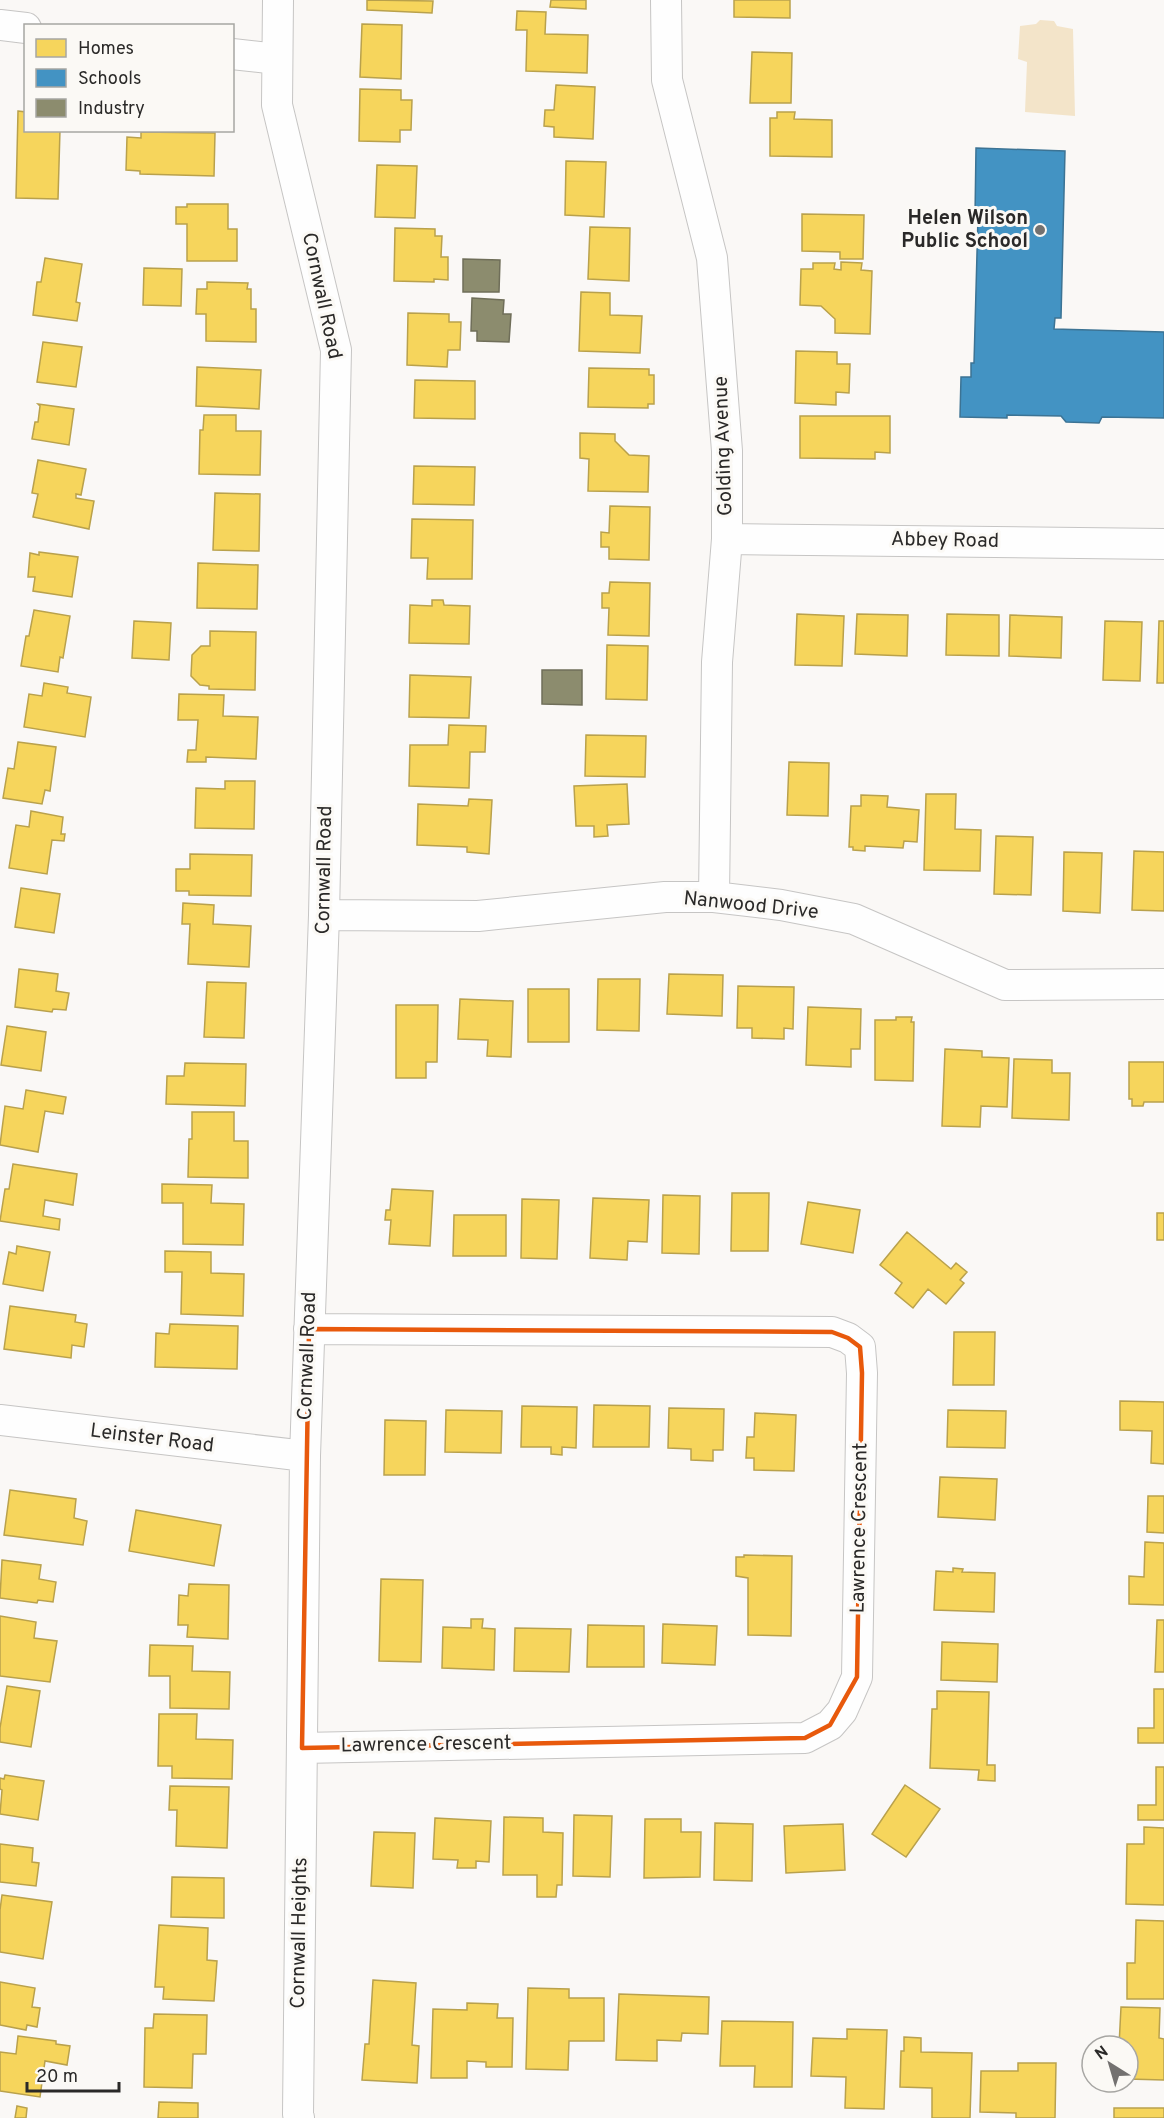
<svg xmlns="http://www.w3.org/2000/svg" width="1164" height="2118" font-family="Overpass,sans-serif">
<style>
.green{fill:#f3e4c9}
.homes{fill:#f6d55c;stroke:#b9a14c;stroke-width:1.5}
.schools{fill:#4393c3;stroke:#3c7394;stroke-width:1.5}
.industry{fill:#8c8c6e;stroke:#6f6e59;stroke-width:1.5}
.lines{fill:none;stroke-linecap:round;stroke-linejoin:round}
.minor-casing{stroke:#c6c5c4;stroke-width:32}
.minor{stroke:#fefefe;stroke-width:30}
.marked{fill:none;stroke:#e8590c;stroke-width:4.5;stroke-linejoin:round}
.poi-dot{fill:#737170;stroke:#fbf9f5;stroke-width:2}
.labels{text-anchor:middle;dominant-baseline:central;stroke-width:6;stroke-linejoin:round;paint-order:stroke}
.poi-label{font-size:20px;font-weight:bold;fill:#2a2928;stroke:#fbf9f5;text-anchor:end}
.street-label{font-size:20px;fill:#2a2928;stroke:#fbf9f5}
</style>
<rect width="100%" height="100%" fill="#faf8f6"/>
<!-- green -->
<path class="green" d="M1040,20l14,1 3,5 16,3 2,87 -50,-4 2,-50 -9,-3 2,-33 16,-2z"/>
<!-- homes -->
<path class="homes" d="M367,0l66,1 -1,12 -65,-3z
M551,0h35v9l-36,-2z
M734,0h56v18l-56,-1z
M517,11l29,1 -1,22 43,1 -1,38 -61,-2 1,-41h-11z
M362,24l40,1 -1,54 -41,-2z
M752,52l40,1 -1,50h-41z
M556,85l39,2 -2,52 -39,-2v-10l-10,-1 1,-16h9z
M360,89l41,1v10h11l-1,30h-11v12l-41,-1z
M18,111l8,1v18h34l-2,69 -42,-1z
M777,112h18l-1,7 38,1v37l-62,-1v-38h7z
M141,132l74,1 -1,43 -74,-2v-3l-14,-1 1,-33 14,1z
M566,161l40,1 -2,55 -39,-2z
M377,165l40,1 -2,52 -40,-1z
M187,204h41v25h9v32h-50v-37h-11v-17h11z
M802,214l62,1 -1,44h-23v-7l-38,-1z
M590,227l40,1 -1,53 -41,-2z
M395,228l40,1v7h7l-1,21h7v23l-14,-1v3l-40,-1z
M45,258l37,6 -6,38 4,1 -3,18 -44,-6 4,-33h4z
M841,262l21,1 -1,7 11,1 -2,63 -35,-1v-14l-14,-13 -21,-1 1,-36h12v-6h22l-1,6 7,1z
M144,268l38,1 -1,37 -38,-1z
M207,282l41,1 -1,6h4v20h5v33l-50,-1v-27h-10l1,-25h10z
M581,292l29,1v22l32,1 -2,37 -61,-2z
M408,313l41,1v8h12l-1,28h-12l-1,17 -40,-2z
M43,342l39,5 -6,40 -39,-5z
M796,351l41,1v12h13l-1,29 -13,-1v13l-41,-2z
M197,367l64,3 -2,39 -63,-3z
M589,368l60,1v6h5v29h-6v4l-60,-1z
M415,380l60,1v38l-61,-1z
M38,404l36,5 -5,36 -37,-6 3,-17h3l2,-16z
M204,415h32v16h25l-1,44 -61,-1 1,-44h3z
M800,416h90v37l-15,-1v7l-75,-1z
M580,433l35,1v7l14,14 20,1 -1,36 -60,-1 1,-32 -9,-1z
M38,460l48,9 -5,26 -5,-1v4l18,3 -5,28 -56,-12 5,-23 -6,-1z
M414,466l61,1 -1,38 -61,-1z
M215,493l45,1 -1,57 -46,-1z
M610,506l40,1 -1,53 -40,-1v-12h-8v-15l8,1z
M412,519l61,1 -1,59h-45l1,-21h-17z
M39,552l39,5 -6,40 -39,-6 2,-14h-7l2,-24 9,2z
M198,563l60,2 -1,44 -60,-1z
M610,582l40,1 -1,53 -41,-1 1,-27h-7v-15h7z
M432,600h11l1,5 26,1 -1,38 -60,-1 1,-38 22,1z
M34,610l36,6 -7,42 -3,-1 -2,15 -37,-6 5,-30h3z
M797,614l47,2 -2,50 -47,-1z
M857,614l51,1 -1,41 -52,-2z
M947,614l52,1v41l-53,-1z
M1010,615l52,2 -1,41 -52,-2z
M134,621l37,2 -2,37 -37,-2z
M1105,621l37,1 -2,59 -37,-1z
M1159,621h5v62h-7z
M210,631l46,1 -1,58 -46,-1v-3l-9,-1 -9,-9 1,-21 9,-9h9z
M607,645l41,1 -1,54 -41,-1z
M410,675l61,2 -2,41 -60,-1z
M44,683l24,4 -1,6 24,4 -6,40 -61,-10 5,-33 13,2z
M179,694l45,1 -1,21 35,1 -2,42 -50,-2v5h-19l1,-12h8l2,-30h-20z
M449,725l37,1 -1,26h-15l-1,36 -60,-2 1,-41h38z
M586,735l60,1 -1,41 -60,-1z
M18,742l38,5 -6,44 -5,-1 -3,14 -39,-6 5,-30 6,1z
M789,762l40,1 -1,53 -41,-1z
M225,781h30l-1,48 -59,-1 1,-40 29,1z
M627,784l2,40 -22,1 1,11 -14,1v-11h-18l-2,-40z
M926,794h30l-1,35 26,1 -1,41 -56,-1z
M861,795l27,1 -1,11 32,3 -2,32 -13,-1 -1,7 -38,-2v5l-12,-1v-3h-4l2,-41h10z
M469,799l23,1 -3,54 -22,-2v-5l-50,-2 1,-41 50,2z
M31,811l32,6 -2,17h4l-1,7 -12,-1 -5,34 -38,-6 7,-43 13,2z
M996,836l37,1 -2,58 -37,-1z
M1134,851l30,1v59l-32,-1z
M1064,852l38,1 -2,60 -37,-2z
M190,854l62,1 -1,41 -62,-1v-4h-13v-22h14z
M21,888l39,6 -6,39 -39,-6z
M183,903l31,2 -1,19 38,2 -2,41 -61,-3 2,-40h-8z
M19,969l39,5 -2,17 13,2 -3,17 -13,-1 -1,3 -37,-5z
M669,974l54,1 -1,41 -55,-2z
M598,979h42l-1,52 -42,-1z
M207,982l39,1 -2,55 -40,-1z
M738,986l56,1 -1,42 -9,-1v11l-32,-1v-10h-15z
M528,989h41v53h-41z
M460,999l53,2 -2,56 -24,-1 1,-16 -30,-1z
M396,1005h42l-1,57h-11v16h-30z
M808,1007l53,2 -1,40h-9v18l-45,-2z
M896,1017h16l-1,5h3l-1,59 -38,-1v-60h21z
M7,1026l39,6 -5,39 -40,-6z
M945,1049l37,2v6l27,1 -2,49 -26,-1 -1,21 -38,-1z
M1014,1059l38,1v13h18l-1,47 -57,-2z
M1129,1062h35v40h-20l-1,4h-11v-7h-3z
M185,1063l61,1 -1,42 -79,-2 1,-28h17z
M26,1090l40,7 -3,17 -18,-3 -7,41 -38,-7 5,-39 18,3z
M192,1112h42v29h14v37l-60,-1 1,-38h3z
M13,1164l64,10 -4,31 -28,-5 -2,16 17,3 -1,11 -59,-9 5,-32h4z
M162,1184l50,1 -1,18 33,1 -1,41 -60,-1v-41h-21z
M392,1189l41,2 -3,55 -41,-2 2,-24h-6l1,-10h4z
M732,1193h37l-1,58h-37z
M663,1195l37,1 -1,58 -37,-1z
M593,1198l56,2 -2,42 -19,-1 -1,19 -37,-2z
M522,1199l37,1 -2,59 -36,-1z
M808,1202l52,8 -7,43 -52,-9z
M1157,1213h7v27h-7z
M454,1215h52v41h-53z
M907,1232l44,37 5,-6 11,9 -7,8 4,3 -18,21 -18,-15 -15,19 -18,-15 7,-10 -22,-18z
M17,1246l33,6 -7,39 -40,-7 6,-32 7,2z
M165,1251l46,1v21l33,1 -1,42 -62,-2 1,-42h-17z
M10,1306l66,9 -1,7 12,2 -3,23 -12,-2 -1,13 -67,-9z
M170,1324l68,2 -1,43 -82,-2 1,-34 13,1z
M954,1332h41l-1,53h-41z
M1120,1401l44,1v62l-13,-1 1,-32 -32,-1z
M594,1405l56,1 -1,41h-56z
M522,1406l55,1 -1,41 -14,-1v8l-11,-1v-7h-30z
M669,1408l55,1 -1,41h-10v11l-22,-1v-11l-23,-1z
M446,1410l56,1 -1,42 -56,-1z
M948,1410l58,1 -1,37 -58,-1z
M755,1413l41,2 -2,56 -40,-1v-12h-8l1,-21h7z
M385,1420l41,1 -1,54h-41z
M940,1477l57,2 -2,41 -57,-3z
M10,1490l66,9 -2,19 13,3 -4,24 -79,-10z
M1148,1496h16v37l-17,-1z
M136,1510l85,15 -7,41 -85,-15z
M1145,1542l19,1v62l-35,-1v-28l15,1z
M744,1555l48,1 -1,80 -43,-1v-57l-12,-2v-19h8z
M2,1560l39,5 -2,14 17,3 -3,20 -15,-2 -1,3 -37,-5z
M953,1568l10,1 -1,3 33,1 -1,39 -60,-2 2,-39 17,1z
M381,1579l42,1 -2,82 -42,-1z
M189,1584l40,1 -1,54 -41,-2 1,-12h-10l1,-30 9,1z
M0,1616l36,6 -2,16 23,3 -7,41 -50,-6z
M471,1619h12l-1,9 13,1 -1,41 -52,-2 1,-41 28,1z
M1157,1620h7v52h-9z
M663,1624l54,2 -2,39 -53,-2z
M588,1625l56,1v41h-57z
M515,1628l56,1 -2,43 -55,-1z
M942,1642l56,2 -1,38 -56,-2z
M150,1645l43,1 -1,25 38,1 -1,37 -59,-1v-32h-21z
M7,1686l33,5 -9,56 -31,-5v-14z
M1154,1689h10v54h-26v-15h16z
M937,1691l52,1 -2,73h8v16l-17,-1 1,-10 -49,-2 2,-59h5z
M159,1714h38l-1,25 37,1 -1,39 -60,-1v-12h-14z
M1156,1767h8v53h-26v-15h18z
M5,1775l39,6 -6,39 -38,-6 2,-24 -2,-1v-11l4,1z
M905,1785l35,24 -34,48 -34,-23z
M170,1786l59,1 -2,61 -51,-2 1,-36h-8z
M574,1815l38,1 -2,61 -37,-1z
M504,1817l39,1v14l20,1 -1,52h-5l-1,12h-19v-22h-34z
M435,1818l56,3 -2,41 -13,-1v7h-19l1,-8 -25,-1z
M645,1819h36v13h20l-1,45 -56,1z
M715,1823l38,1 -1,57 -38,-1z
M843,1824l2,46 -59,3 -2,-47z
M1144,1827l20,1v77l-38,-1 1,-60h17z
M374,1832l41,1 -2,55 -42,-2z
M0,1844l33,4 -1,14 7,1 -3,23 -36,-4z
M172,1877l52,1v40l-53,-1z
M2,1895l50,7 -9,57 -43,-7v-42z
M1136,1920l28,1v78h-37v-36h8z
M159,1925l49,3 -1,32 10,1 -3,40 -51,-2 1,-12h-9z
M373,1980l43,3 -4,62 7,1 -2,37 -55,-3 3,-36h4z
M0,1982l35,6 -3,19 8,1 -3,19 -10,-2 -1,5 -26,-5z
M528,1988l41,1v9h35v43h-35l-1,29 -42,-1z
M619,1994l90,3 -1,37 -26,-1 -1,8 -24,-1v21l-41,-1z
M467,2003l31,1 -1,14h16l-1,49h-26v-5l-19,-1v17h-36l2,-69 34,1z
M1121,2007l39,1 -1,30 5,1v41l-36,-1v-33h-9z
M154,2014l53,1 -1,39h-13l-1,34 -48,-1 1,-59h8z
M722,2021l71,1 -1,65h-38l1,-21h-35z
M847,2029l40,1 -3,79 -39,-1 1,-31 -35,-1 2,-38 34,1z
M18,2036l38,5v3l14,2 -3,19 -22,-4 -5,36 -40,-6v-39l16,2z
M904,2037l17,1v14l51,1 -2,65h-38v-30l-32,-1 1,-36h3z
M1018,2063h38l-1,55h-39v-5l-36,-1 1,-41h37z
M159,2102l39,1v15h-40z
M17,2106l10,2 -1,10h-11z
M1114,2108h50v10h-50z"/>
<!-- schools -->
<path class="schools" d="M976,148l89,3 -4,167h-6l-1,11 110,3v86l-62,-1 -3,6 -33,-1 -5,-6 -54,-1v3l-47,-1 1,-40h10v-14h3l4,-146h-3z"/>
<!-- industry -->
<path class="industry" d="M463,259l37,1 -1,32h-36z
M472,298l32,2 -1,14h8l-2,28 -32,-1v-10h-6z
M542,670h40v35l-40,-1z"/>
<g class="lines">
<defs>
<path id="minor" d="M278,0l-1,105 59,245 -12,565 -19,541 -7,658 1,4
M666,0l1,80 45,178 15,193v88l-10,123 -3,235
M0,25l26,3
M232,54l45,5
M727,539l437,5
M324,915l154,1 187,-19h49l67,8 73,14 151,66 159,-1
M0,1420l305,36
M302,1748l503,-10 25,-13 12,-14 15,-34 5,-304 -2,-26 -12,-9 -16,-6 -523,-3"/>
</defs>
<!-- minor casing -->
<use href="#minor" class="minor-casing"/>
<!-- minor -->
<use href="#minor" class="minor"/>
</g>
<!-- marked area -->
<path class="marked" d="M309,1329l523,3 16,6 12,9 2,26 -5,304 -27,48 -25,13 -503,10z"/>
<!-- markers -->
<circle class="poi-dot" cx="1040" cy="230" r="6"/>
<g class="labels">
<!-- poi labels -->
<g class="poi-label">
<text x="1028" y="219">Helen Wilson<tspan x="1028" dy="23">Public School</tspan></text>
</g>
<!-- street labels -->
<g class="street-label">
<text transform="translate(321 296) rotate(78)">Cornwall Road</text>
<text transform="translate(724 446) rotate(-92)">Golding Avenue</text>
<text transform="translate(945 541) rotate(1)">Abbey Road</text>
<text transform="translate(325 870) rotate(-89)">Cornwall Road</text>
<text transform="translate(751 906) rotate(6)">Nanwood Drive</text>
<text transform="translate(308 1356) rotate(-88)">Cornwall Road</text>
<text transform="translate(152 1439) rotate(7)">Leinster Road</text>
<text transform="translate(860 1528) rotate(-89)">Lawrence Crescent</text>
<text transform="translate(426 1745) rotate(-1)">Lawrence Crescent</text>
<text transform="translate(300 1933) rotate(-89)">Cornwall Heights</text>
</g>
</g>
<!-- legend -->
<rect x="24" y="24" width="210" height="108" fill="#fbf9f5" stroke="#a7a6a3" stroke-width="1.5"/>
<rect x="36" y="39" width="30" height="18" fill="#f6d55c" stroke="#a7a6a3" stroke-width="1.5"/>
<text x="78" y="54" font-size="18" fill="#2a2928">Homes</text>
<rect x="36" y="69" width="30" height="18" fill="#4393c3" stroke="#a7a6a3" stroke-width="1.5"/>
<text x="78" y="84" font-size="18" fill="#2a2928">Schools</text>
<rect x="36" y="99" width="30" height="18" fill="#8c8c6e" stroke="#a7a6a3" stroke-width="1.5"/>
<text x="78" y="114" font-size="18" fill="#2a2928">Industry</text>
<!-- north arrow -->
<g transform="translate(1110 2064) rotate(323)"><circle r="28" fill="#fbf9f5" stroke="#a7a6a3" stroke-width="1.5"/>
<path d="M0-4.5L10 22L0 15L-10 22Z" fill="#737170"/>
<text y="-9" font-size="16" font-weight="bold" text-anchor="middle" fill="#2a2928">N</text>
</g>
<!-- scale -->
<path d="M27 2082v9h92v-9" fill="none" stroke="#2a2928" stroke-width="3"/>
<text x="36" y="2082" font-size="18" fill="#2a2928" stroke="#fbf9f5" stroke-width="4.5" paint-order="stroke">20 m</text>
</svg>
